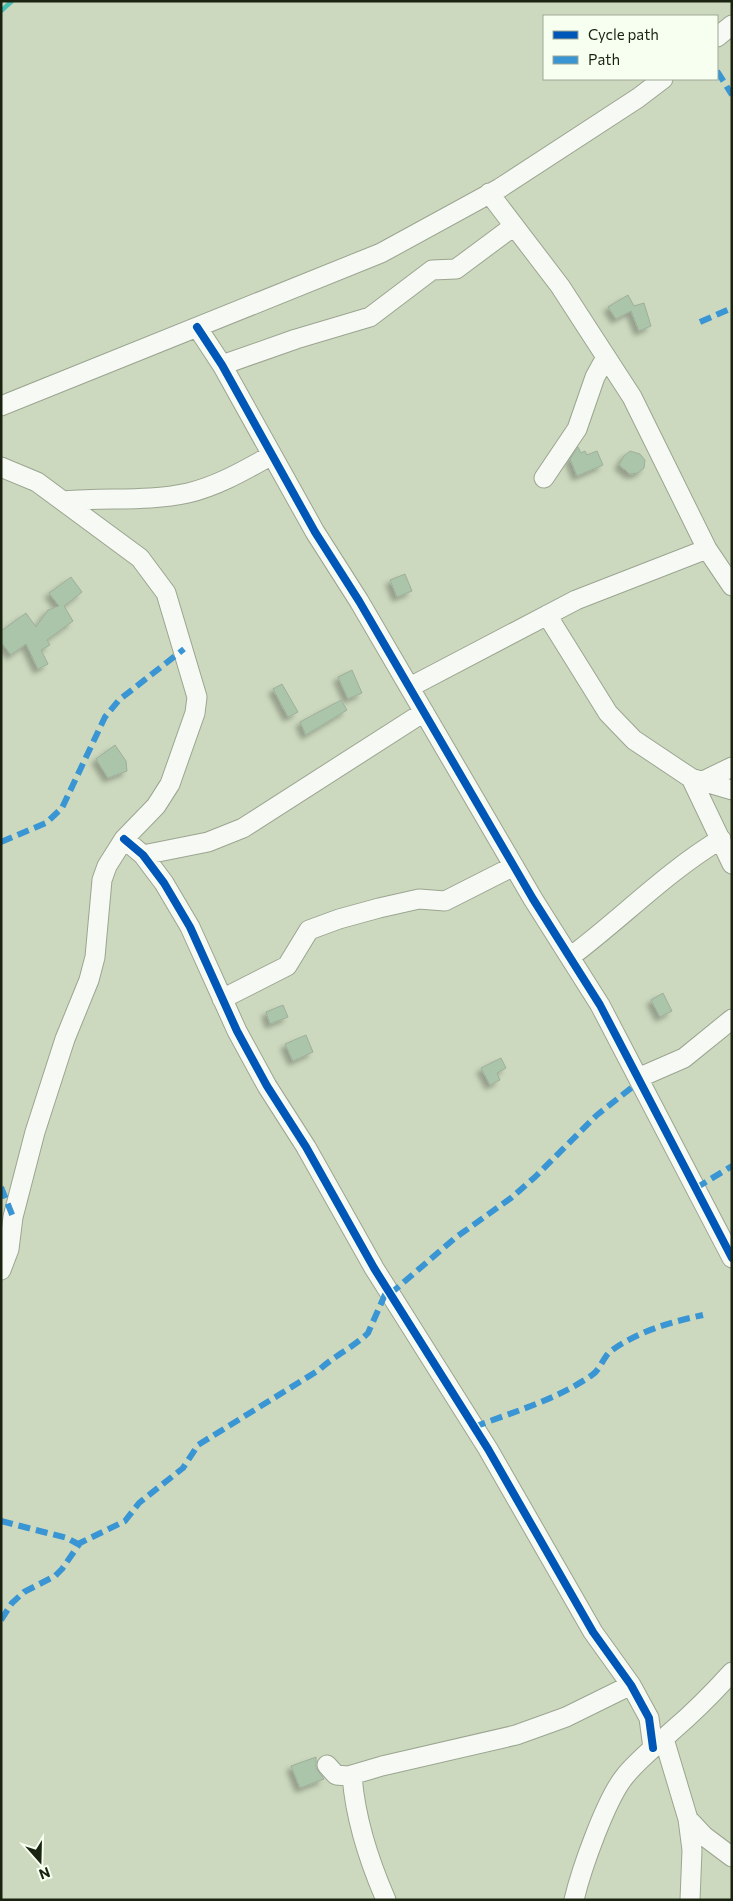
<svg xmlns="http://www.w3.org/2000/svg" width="733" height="1901" font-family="Commissioner,sans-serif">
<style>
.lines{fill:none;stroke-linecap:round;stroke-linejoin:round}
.stream{stroke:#46c0b2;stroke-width:4.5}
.building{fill:#aac5a9;stroke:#9fae9b;filter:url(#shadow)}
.minor-casing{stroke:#9ba590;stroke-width:21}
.minor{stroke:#f7f9f5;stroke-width:19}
.quiet{stroke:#3995d3;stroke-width:6;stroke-dasharray:12 6;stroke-linecap:butt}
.cycleway-casing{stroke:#f7fff0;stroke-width:11}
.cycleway{stroke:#0057b8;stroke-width:8}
</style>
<defs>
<filter id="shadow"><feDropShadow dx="-4.5" dy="4.5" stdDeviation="2.5" flood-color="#0004"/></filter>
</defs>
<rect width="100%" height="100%" fill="#ccd9be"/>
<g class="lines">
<!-- stream -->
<path class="stream" d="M1,11l11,-10"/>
</g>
<!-- building -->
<path class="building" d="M628,295l6,11 10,-3 7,23 -12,5 -8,-20 -15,8 -8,-12z
M578,447l3,6 4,-2 2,4 10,-4 6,14 -26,11 -7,-17z
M630,451l10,3 5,6 -1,8 -6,5 -8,1 -11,-9 5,-9z
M405,574l7,17 -15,6 -7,-17z
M71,577l11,15 -18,14 9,15 -26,19 3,5 -9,5 7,14 -10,5 -12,-25 -15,11 -10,-13v-11l25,-18 10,14 12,-17 11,-4 -10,-13z
M352,670l10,23 -14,6 -10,-22z
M282,684l16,28 -10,5 -15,-28z
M341,700l6,10 -41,25 -6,-13z
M115,745l11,16 1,10 -19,7 -12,-19z
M663,993l9,18 -12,6 -9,-17z
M283,1005l5,12 -18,7 -4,-12z
M306,1035l7,17 -20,9 -8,-17z
M501,1058l5,10 -9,5 3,7 -10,5 -9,-17z
M316,1757v11l8,11 -24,9 -9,-22z"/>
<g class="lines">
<defs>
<path id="minor" d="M717,37l15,-12
M489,193l71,93 72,111 75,152 25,37
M197,327l25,38 93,167 44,69 174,298 67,106 132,253
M222,365l74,-26 74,-22 62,-47 24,-1 58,-43
M1,406l380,-153 119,-65 138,-90 25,-19
M1,467l36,15 103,76 26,35 31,104 -2,16 -25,71 -14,22 -32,33 -17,27 -5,14 -7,77 -6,23 -24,59 -30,93 -22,85 -4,32 -8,21
M544,478l33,-49 18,-52 11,-20
M65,501c41,-4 82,1 123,-8 30,-7 57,-23 84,-38
M547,615l61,98 26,27 57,38 41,12
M410,687l166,-87 131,-51
M691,778l41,86
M703,781l29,-14
M124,839l19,16 21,28 26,44 47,104 30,55 39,61 68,121 114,181 105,183 38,53 18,33 4,30
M143,855l65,-13 35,-14 181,-116
M570,957c51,-38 96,-85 151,-118
M222,999l65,-33 22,-36 30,-11 40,-11 40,-9 26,2 69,-35
M638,1078l46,-20 48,-39
M664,1739l24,80 4,31 -2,50
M327,1765l9,10 12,1 34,-10 134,-31 50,-18 65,-32
M352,1775c3,43 17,86 34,125
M688,1819l16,17 28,21
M574,1900c7,-30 32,-101 51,-124 14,-17 31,-30 47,-45 21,-18 41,-38 60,-59"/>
</defs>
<!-- minor casing -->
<use href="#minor" class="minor-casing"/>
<!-- minor -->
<use href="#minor" class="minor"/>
<!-- quiet -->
<path class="quiet" d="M717,71l15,24
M700,322l32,-14
M1,842l45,-19 16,-15 43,-91 14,-17 65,-51
M1,1187l12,30
M696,1188l36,-22
M390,1294l65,-56 56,-40 24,-21 62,-62 43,-34
M474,1427c39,-15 84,-28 118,-52 9,-6 11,-18 19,-24 27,-20 60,-29 92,-36
M1,1521l66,17 11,6
M1,1620l11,-17 12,-11 31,-16 7,-7 18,-26 45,-22 14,-18 44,-35 15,-23 121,-75c16,-15 35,-23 49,-37l19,-43"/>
<defs>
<path id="cycleway" d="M197,327l25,38 93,167 44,69 174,298 67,106 132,253
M124,839l19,16 21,28 26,44 47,104 30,55 39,61 68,121 114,181 105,183 38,53 18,33 4,30"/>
</defs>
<!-- cycleway casing -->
<use href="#cycleway" class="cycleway-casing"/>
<!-- cycleway -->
<use href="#cycleway" class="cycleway"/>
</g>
<!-- border -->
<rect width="733" height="1901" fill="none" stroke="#1a2310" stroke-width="5"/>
<!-- legend -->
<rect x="543" y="15" width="175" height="65" fill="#f7fff0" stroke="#9fa796"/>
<rect x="553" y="31" width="25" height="8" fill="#0057b8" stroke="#9fa796"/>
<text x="588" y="40" font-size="15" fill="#1a2310">Cycle path</text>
<rect x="553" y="56" width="25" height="8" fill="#3995d3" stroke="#9fa796"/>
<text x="588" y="65" font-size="15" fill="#1a2310">Path</text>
<!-- north arrow -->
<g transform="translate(40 1861) rotate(160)" stroke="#f7fff0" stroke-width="4" paint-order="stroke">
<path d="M0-4L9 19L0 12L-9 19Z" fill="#1a2310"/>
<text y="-8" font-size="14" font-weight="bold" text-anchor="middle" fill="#1a2310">N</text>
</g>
</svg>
